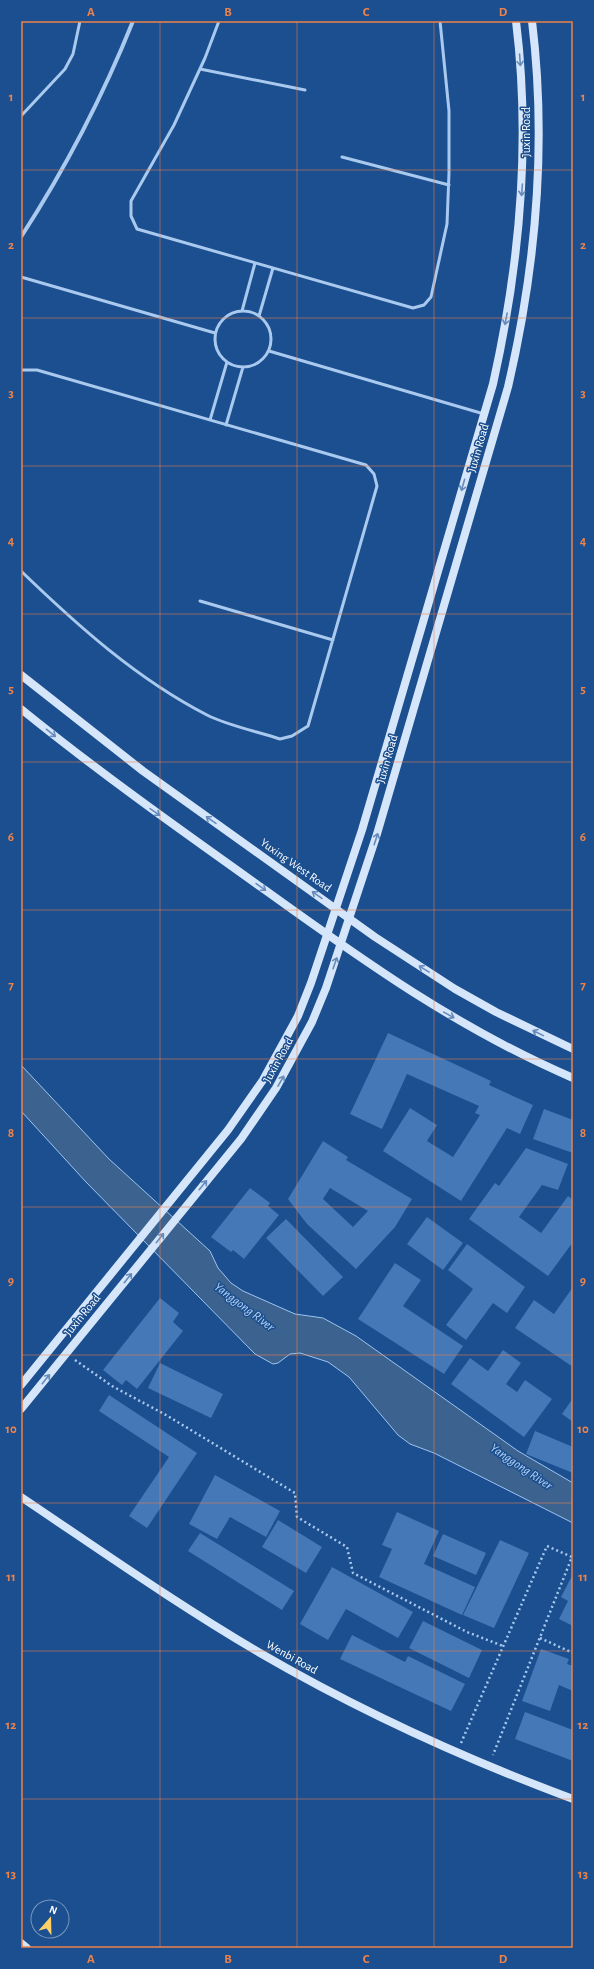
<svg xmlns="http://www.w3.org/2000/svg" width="594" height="1969" font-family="'Alegreya Sans',sans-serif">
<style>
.water{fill:#3c6290;stroke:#9cc4f0}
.building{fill:#4478b7;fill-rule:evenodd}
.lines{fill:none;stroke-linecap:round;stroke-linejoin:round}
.path{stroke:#a9c9ee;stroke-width:2.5;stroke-dasharray:2 3;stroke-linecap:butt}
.lane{stroke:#a9c9ee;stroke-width:3}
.street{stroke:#a9c9ee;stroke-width:4}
.secondary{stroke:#d6e6fa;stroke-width:8}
.oneway{stroke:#668bba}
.grid{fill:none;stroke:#ee8249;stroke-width:1;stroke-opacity:0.55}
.labels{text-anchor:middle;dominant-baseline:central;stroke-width:3;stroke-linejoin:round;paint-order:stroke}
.street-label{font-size:12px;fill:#fff;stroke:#1b4f8f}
.water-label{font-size:13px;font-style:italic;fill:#b5d3f5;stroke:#1b4f8f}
.neatline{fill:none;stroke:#ee8249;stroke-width:1.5}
.grid-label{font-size:13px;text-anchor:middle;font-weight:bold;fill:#ee8249}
</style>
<rect width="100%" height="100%" fill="#1b4f8f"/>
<!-- water -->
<path class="water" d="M21,1065l88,94 101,92 8,17 13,15 12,8 52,23 28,4 33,18 162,115 55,32v40l-139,-70 -24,-9 -12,-9 -49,-58 -21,-15 -28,-9 -10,1 -12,9 -5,1 -18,-10 -169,-172 -65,-71z"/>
<!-- building -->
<path class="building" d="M388,1033l103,48 -2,4 44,20 -13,29 -13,-6 -46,73 -78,-50 27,-43 27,17 -10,16 26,16 27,-42 -5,-2 4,-7 -72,-32 -25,55 -32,-15z
M544,1109l29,11v33l-40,-14z
M323,1141l25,16 -2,3 66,39 -17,28 -39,42 -49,-45 -19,-25zM330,1188l38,23 -15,16 -30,-28z
M526,1148l42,16 -10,26 -16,-5 -23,32 22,16 27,-37 5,4v42l-25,34 -79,-57 26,-36 4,3z
M250,1188l20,15 -2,3 11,9 -35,44 -11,-9 -2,2 -20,-15z
M427,1217l36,26 -20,27 -36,-26z
M286,1219l57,58 -20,19 -57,-58z
M467,1244l58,43 -18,26 -14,-10 -27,37 -20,-15 27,-36 -25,-19z
M395,1263l26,17 -18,26 60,40 -19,28 -86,-55z
M573,1287v80l-58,-39 19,-28 20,14z
M160,1298l19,15 -6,9 10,9 -46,58 -11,-9 -4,5 -19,-15z
M503,1350l18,13 -15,21 11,8 8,-12 27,19 -28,38 -73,-53 19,-26 18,13z
M160,1363l63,31 -12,24 -63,-30z
M109,1395l88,58 -50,75 -18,-12 40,-59 -70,-46z
M573,1398v24l-11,-8z
M535,1431l38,16v26l-47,-19z
M215,1475l65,36 -14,26 -36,-20 -13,22 -28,-15z
M397,1512l42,19 -15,33 51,23 -13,28 -83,-38 13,-28 -10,-4z
M278,1520l44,27 -16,26 -44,-26z
M200,1533l94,58 -12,19 -94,-59z
M443,1534l43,19 -10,22 -43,-19z
M500,1540l29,13 -35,75 -31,-13z
M332,1567l81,45 -15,26 -52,-29 -18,31 -28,-16z
M573,1574v52l-14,-7 9,-18 -7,-4z
M423,1621l59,29 -13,28 -60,-30z
M352,1635l53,27 3,-6 57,28 -14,27 -111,-52z
M541,1649l28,10 -2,5 6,2v25l-14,-6 -9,26 -28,-10z
M525,1712l48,18v31l-58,-22z"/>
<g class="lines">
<!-- path -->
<path class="path" d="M75,1360l37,26 54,29 129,78 2,24 50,30 6,26 114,59 36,14
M540,1638l33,15
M461,1743l86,-197 25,11 -79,198"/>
<!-- lane -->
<path class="lane" d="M219,21l-14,37 -31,67 -43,76v15l6,13 276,79 11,-3 7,-8 16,-73 2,-51v-62l-9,-90
M200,69l105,21
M21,116l44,-47 8,-15 7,-33
M342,157l107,28
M21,277l194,56
M215 339a28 28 0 1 1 56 0a28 28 0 1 1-56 0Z
M242,311l13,-48
M259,316l14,-48
M269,351l215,63
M21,370h16l329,95 8,9 3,12 -69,240 -16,10 -12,3c-21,-7 -54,-14 -73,-24 -70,-36 -129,-89 -186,-144
M210,420l17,-58
M226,425l17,-58
M200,601l133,39"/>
<!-- street -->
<path class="street" d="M21,237c44,-68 82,-141 112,-216"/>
<!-- secondary -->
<path class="secondary" d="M21,675l122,96 232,166 80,52 41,23 77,37
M21,709c79,64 161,122 244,181 100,72 194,139 308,188
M21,1385l207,-255 35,-50 35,-64 13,-33 51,-153 131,-446c27,-120 38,-241 23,-363
M21,1409l220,-270 35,-51 36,-66 14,-34 51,-154 131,-447c28,-120 39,-243 24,-366
M21,1497c79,53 157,108 239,156 100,58 205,106 313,146
M21,1943l6,5"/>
</g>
<!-- one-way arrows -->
<defs><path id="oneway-shaft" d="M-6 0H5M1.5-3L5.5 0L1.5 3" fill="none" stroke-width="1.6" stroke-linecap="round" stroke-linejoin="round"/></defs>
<g class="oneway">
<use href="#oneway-shaft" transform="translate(520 60) rotate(86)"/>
<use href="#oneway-shaft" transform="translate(522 190) rotate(94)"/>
<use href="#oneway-shaft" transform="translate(506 319) rotate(101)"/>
<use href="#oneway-shaft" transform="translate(463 485) rotate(106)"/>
<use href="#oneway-shaft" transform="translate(51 733) rotate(39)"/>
<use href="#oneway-shaft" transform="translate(155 812) rotate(35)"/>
<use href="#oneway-shaft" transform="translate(211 820) rotate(-145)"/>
<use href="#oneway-shaft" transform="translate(376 839) rotate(-72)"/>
<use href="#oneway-shaft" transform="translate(261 887) rotate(35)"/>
<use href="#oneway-shaft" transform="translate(317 895) rotate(-145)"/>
<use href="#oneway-shaft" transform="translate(335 963) rotate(-71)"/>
<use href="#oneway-shaft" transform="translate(424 969) rotate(-148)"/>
<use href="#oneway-shaft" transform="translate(449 1015) rotate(29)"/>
<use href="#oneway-shaft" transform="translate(538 1033) rotate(-154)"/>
<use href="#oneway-shaft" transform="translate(281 1081) rotate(-60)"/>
<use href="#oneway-shaft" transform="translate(203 1185) rotate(-51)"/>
<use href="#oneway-shaft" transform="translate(160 1238) rotate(-51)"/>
<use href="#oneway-shaft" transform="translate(128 1278) rotate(-51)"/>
<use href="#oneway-shaft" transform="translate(46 1379) rotate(-51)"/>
</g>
<!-- grid -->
<path class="grid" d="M160,21v1927M297,21v1927M434,21v1927M21,170h552M21,318h552M21,466h552M21,614h552M21,762h552M21,910h552M21,1059h552M21,1207h552M21,1355h552M21,1503h552M21,1651h552M21,1799h552"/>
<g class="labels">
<!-- street labels -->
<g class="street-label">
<text transform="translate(526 132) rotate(-90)">Juxin Road</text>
<text transform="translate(478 448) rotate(-74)">Juxin Road</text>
<text transform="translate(387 759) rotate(-74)">Juxin Road</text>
<text transform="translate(296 865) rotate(35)">Yuxing West Road</text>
<text transform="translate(278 1060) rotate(-61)">Juxin Road</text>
<text transform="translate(82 1315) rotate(-51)">Juxin Road</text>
<text transform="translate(292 1657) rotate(29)">Wenbi Road</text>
</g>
<!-- water labels -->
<g class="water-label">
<text transform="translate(244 1307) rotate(37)">Yanggong River</text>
<text transform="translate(521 1467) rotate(34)">Yanggong River</text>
</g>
</g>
<!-- border -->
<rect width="594" height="1969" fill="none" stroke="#1b4f8f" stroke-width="44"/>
<!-- north arrow -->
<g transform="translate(50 1919) rotate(20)"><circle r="19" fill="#1b4f8f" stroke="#7695bc"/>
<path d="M0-3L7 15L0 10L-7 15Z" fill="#ffd166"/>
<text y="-6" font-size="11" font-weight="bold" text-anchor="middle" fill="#ffffff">N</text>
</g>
<rect x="22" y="22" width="550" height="1925" class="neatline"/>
<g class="grid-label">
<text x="91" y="16">A</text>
<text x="228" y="16">B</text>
<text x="366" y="16">C</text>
<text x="503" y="16">D</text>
<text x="11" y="101">1</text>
<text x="583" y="101">1</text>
<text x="11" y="249">2</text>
<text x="583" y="249">2</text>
<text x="11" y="397">3</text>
<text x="583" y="397">3</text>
<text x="11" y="545">4</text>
<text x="583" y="545">4</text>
<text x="11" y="693">5</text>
<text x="583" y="693">5</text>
<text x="11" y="841">6</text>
<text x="583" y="841">6</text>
<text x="11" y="989">7</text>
<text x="583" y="989">7</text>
<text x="11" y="1137">8</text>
<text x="583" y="1137">8</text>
<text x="11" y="1285">9</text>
<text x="583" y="1285">9</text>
<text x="11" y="1433">10</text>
<text x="583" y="1433">10</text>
<text x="11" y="1581">11</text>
<text x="583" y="1581">11</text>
<text x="11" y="1729">12</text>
<text x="583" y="1729">12</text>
<text x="11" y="1878">13</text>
<text x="583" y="1878">13</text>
<text x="91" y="1963">A</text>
<text x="228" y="1963">B</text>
<text x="366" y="1963">C</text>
<text x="503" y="1963">D</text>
</g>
</svg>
